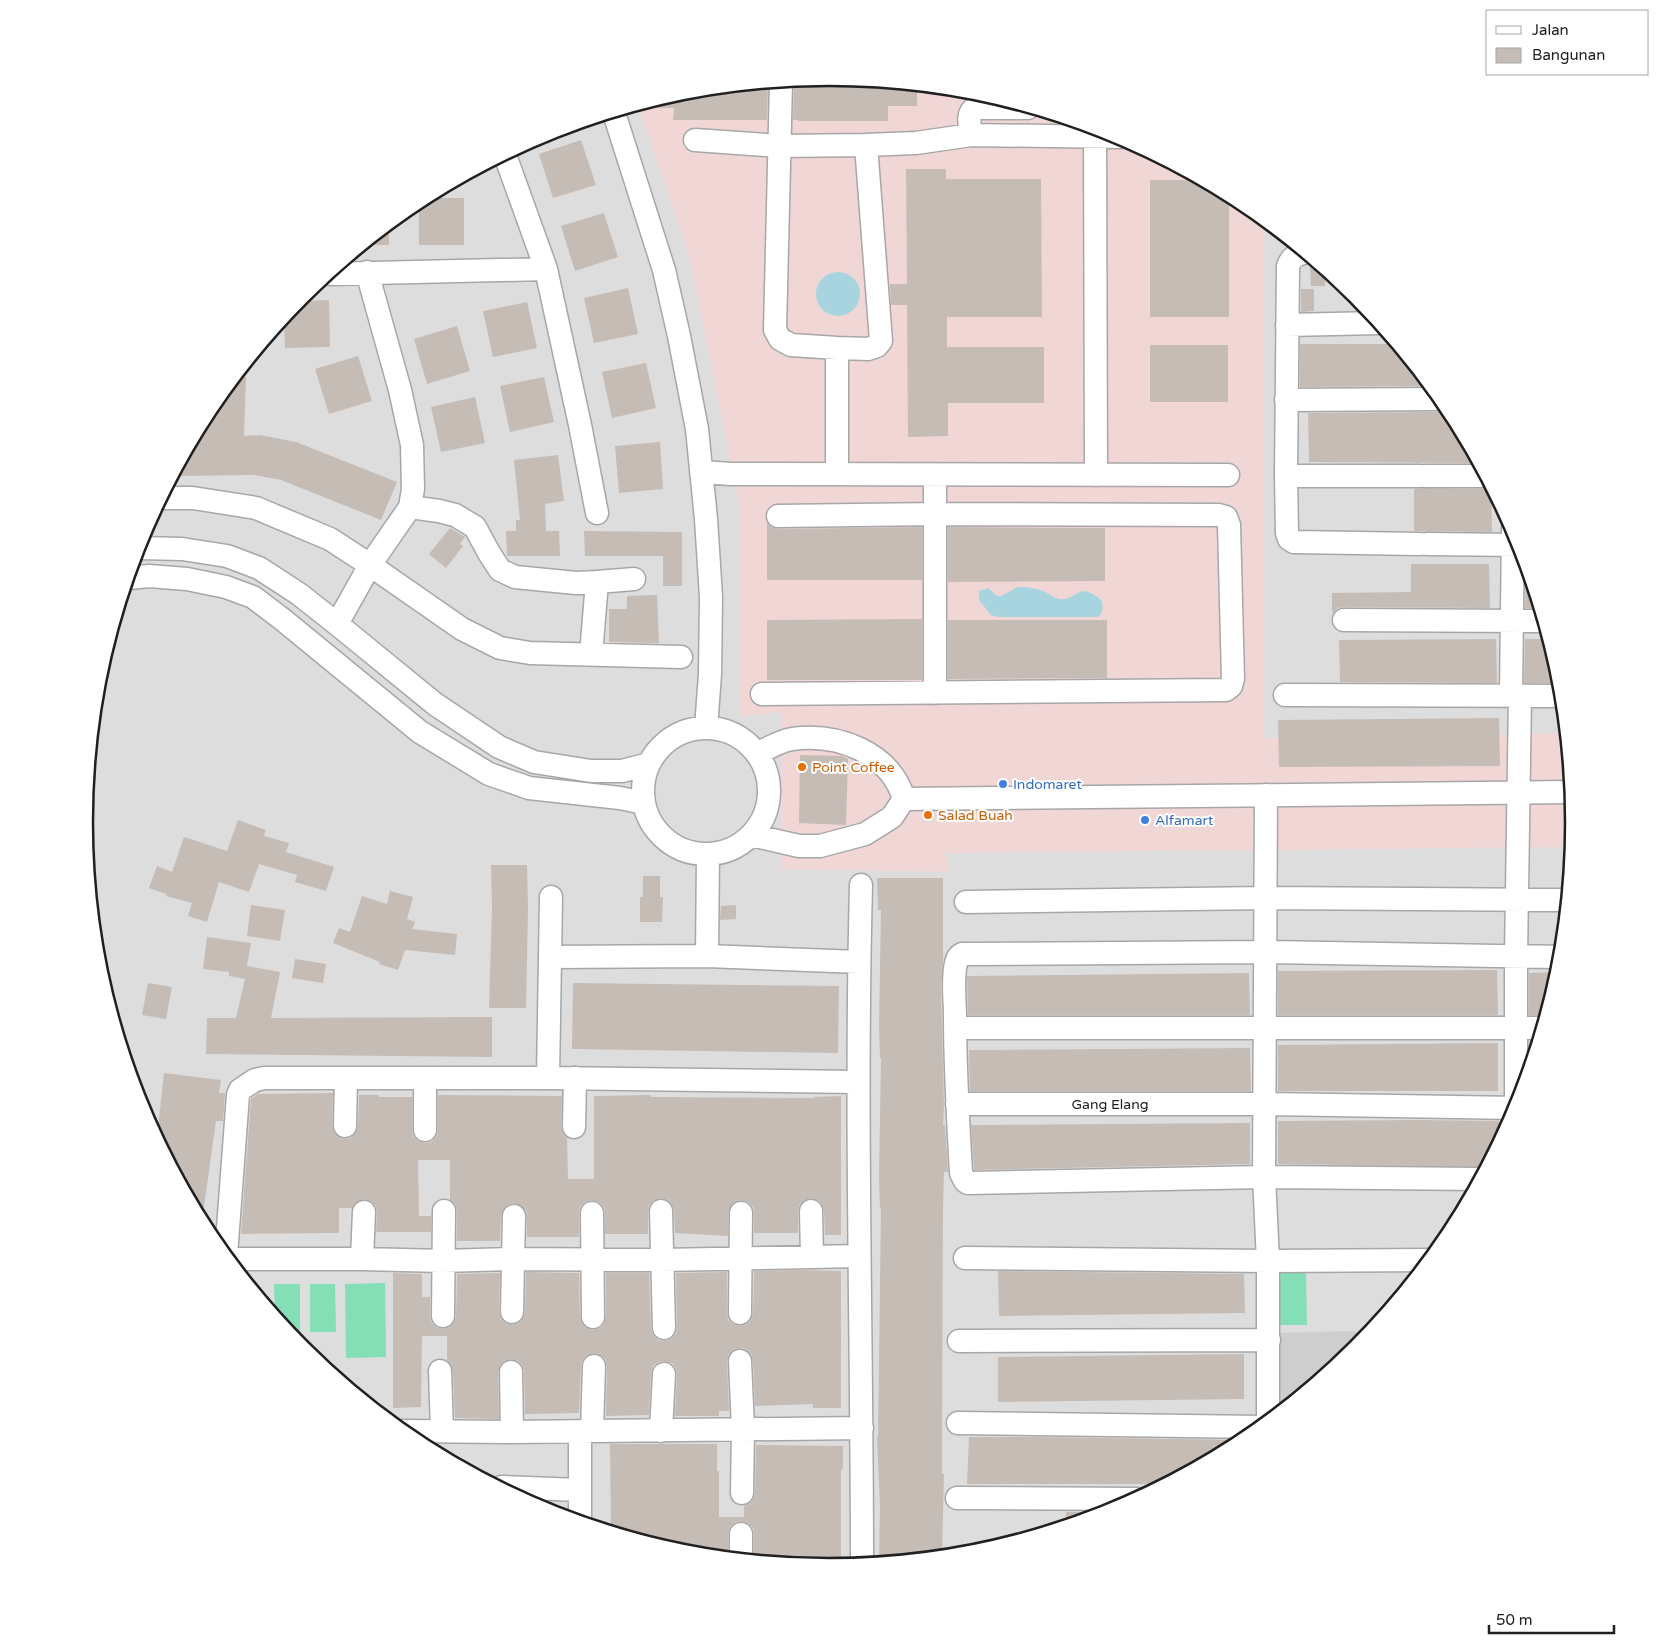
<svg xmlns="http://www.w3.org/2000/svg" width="1659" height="1645" font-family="'Varela Round',sans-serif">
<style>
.residential{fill:#dedddd}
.commercial{fill:#f1d6d6}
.religious{fill:#cecece}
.pitch{fill:#84dfb7}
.water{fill:#a7d4de}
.building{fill:#c5bcb5}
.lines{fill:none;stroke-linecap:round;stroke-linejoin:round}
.minor-casing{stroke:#a7a7a7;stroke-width:25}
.minor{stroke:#fff;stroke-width:22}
.food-dot{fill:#e8710a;stroke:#fff;stroke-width:2}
.shop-dot{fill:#3f7fe0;stroke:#fff;stroke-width:2}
.labels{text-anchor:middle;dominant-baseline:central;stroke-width:4;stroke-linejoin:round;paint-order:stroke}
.food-label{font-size:14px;fill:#c56008;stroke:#fff;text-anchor:start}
.shop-label{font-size:14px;fill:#366cbe;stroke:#fff;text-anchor:start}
.street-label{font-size:14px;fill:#202020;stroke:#fff}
.rim{fill:none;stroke:#202020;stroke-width:2.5}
</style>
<rect width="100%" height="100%" fill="#f0ece6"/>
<!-- residential -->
<path class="residential" d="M87 823a742 742 0 1 1 1484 0a742 742 0 1 1-1484 0Z"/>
<!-- commercial -->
<path class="commercial" d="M830,78l145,14 140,42 129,69 20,17v518l302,-5 8,90 -2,24 -626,6 2,19 -167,-3v-157l-42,4v-212l-50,-249 -51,-149 46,-14z"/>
<!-- religious -->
<path class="religious" d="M1354,1331l12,6 -10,12 -82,68 -1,-84z"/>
<!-- pitch -->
<path class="pitch" d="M1277,1273h29l1,52h-28z
M385,1283l1,74 -40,1 -1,-74z
M274,1284h26v48h-11l-14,-17z
M310,1284h25l1,48h-26z"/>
<!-- water -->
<path class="water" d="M816 294a22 22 0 1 1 44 0a22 22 0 1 1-44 0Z
M1018,587c11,0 21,1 31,7 4,2 6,4 10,5 18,3 19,-20 43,2 1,7 1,11 -4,16h-101l-6,-2 -12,-15v-9l9,-3 9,8h4z"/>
<!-- building -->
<path class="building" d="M830,78l87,8v20h-29v15h-90v-1h-5l1,-39z
M768,84l-1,36h-94l1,-12h-31l-1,-3 42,-13z
M581,140l15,45 -43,13 -14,-44z
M906,169h40v10h95l1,138h-95v30h97v56h-96v33l-40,1 -1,-132h-16l-1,-21h17z
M1150,180h50l29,15v122h-79z
M424,198h40v47h-45v-44z
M604,213l14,44 -43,14 -14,-45z
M389,225v20h-24l13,-11z
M1314,261l11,9v16h-14l-1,-22z
M628,288l10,46 -44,9 -10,-45z
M1301,289h13v22l-13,1z
M329,300l1,47 -45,1 -1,-30 15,-17z
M527,302l10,46 -44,9 -10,-46z
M457,326l13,45 -43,13 -13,-45z
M1300,344h96l34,42 -130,1z
M1150,345h78v57h-78z
M358,356l14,45 -43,13 -14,-45z
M646,363l10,45 -44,10 -10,-46z
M237,376l9,1 -2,59 16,-1 36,7 101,40 -16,38 -100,-40 -27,-5 -80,1 36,-68z
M544,377l10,45 -44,10 -10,-46z
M475,397l10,46 -44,9 -10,-45z
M1449,409l29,54 -169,-1 -1,-49 133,-1z
M660,442l3,47 -44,4 -4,-47z
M558,455l6,46 -19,3 1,27h13l1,25h-53l-1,-25h10v-11h4l-6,-60z
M1423,488l62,1 6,-1 1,44 -78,-1v-42z
M767,522l4,5 7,2 144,-2v53h-155z
M948,527l157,1v53l-157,1z
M450,528l15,9 -5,7 3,2 -17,22 -17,-14z
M584,531l98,1v54h-19v-30h-78z
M1526,563l10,34 3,11h-14z
M1411,564h78l1,44 -146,-1 -6,1 -6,5v-20l79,-1z
M657,595l2,48 -50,-1v-33h18v-13z
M922,619v61h-155v-60z
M948,620h159v58l-159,1z
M1496,639l1,44 -157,-1 -1,-42z
M1525,639h24l12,44h-37z
M1499,718l1,48 -221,1 -1,-47z
M800,755l42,1 6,3 -2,66 -47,-2z
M238,820l28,10 -2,6 25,7 -3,9 48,15 -8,24 -31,-9 2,-7 -38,-11 -10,28 -30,-10 -12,40 -19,-6 4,-13 -26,-7v-2l-17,-6 8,-22 15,6 12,-35 43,14z
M491,865h36l1,43 -2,100h-37l3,-101z
M643,876h17v21h3l-1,25h-22v-25h3z
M877,878h66v84l-2,28 3,116 -1,19h2l3,47h-4l-1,37 -1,227v38h2l-2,82 -63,7 1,-57 -3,-69h1l3,-229h-1l-1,-31 2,-119h-1l-1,-31 2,-117h-3z
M390,891l23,6 -6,22 8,3 -3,7 45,5 -2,21 -50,-5 -7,20 -19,-6 1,-2 -47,-19 6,-15 11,4 12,-36 25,8z
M251,905l34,5 -5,31 -33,-5z
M736,905v14l-16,1 1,-14z
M207,937l44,6 -4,23 33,6 -9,46 221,-1v40l-286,-3 1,-36h29l9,-39 -16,-3v-4l-26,-3z
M295,959l31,5 -3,19 -31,-5z
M1497,970l1,45h-220v-44z
M1559,972l-13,44 -17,-1v-42z
M1249,973l1,42h-282l-1,-39z
M148,983l24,4 -6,32 -24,-4z
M573,983l266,3 -1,67 -266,-4z
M1498,1043v48h-220v-46z
M1250,1048l1,43h-281l-1,-41z
M164,1073l57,7 -2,13h6l-2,28h-7l-14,100 -18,-34 2,-12 -9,-1 -20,-37z
M333,1093l-1,33 2,7 5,4 5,2 7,-1 5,-6 2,-6 1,-31h20v2h33v33l1,6 5,5 7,2 6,-1 6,-6 1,-6v-35l124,1 -1,31 2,7 4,4 1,41h26v-83l57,-1v2l163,1v-1l27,-1v139h-16l-1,-24 -2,-6 -4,-5 -7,-2 -6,2 -6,5 -1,6v22h-44v-20l-1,-6 -5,-5 -7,-2 -7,2 -4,5 -2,6v23l-53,-3 -1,-22 -2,-6 -4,-5 -7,-2 -7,2 -5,5 -1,6v23h-43v-21l-1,-6 -5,-5 -8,-2 -6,2 -5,5 -1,6v24h-52v-21l-1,-6 -6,-5 -6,-2 -7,2 -4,5 -2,6 -1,25h-43v-30l-2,-7 -5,-4v-40h-31l-1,2 1,54h12v16h-55l1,-19 -1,-7 -5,-5 -7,-2 -6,2 -6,7h-13v25l-98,1 10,-135 7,-5z
M1419,1120l80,1v22l-13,24 -208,-3v-43z
M1250,1123v41l-276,6 -3,-45z
M801,1270l40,1v137h-28v-4l-58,2 -2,-46 -2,-6 -5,-5 -6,-1 -7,2 -5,5 -1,7 2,49h-10v5h-44l2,-42 -1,-6 -4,-5 -8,-2 -6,1 -5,4 -2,7 -2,42 -43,1 1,-50 -2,-7 -4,-4 -7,-2 -7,2 -4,4 -2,6 -2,48 -54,1 -1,-43 -2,-6 -4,-4 -8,-2 -6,2 -4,4 -2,7 1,47 -44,-1 -2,-47 -2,-6 -4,-5v-24h-25l-1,71 -28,1v-135l29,1v23h8v19l1,6 6,6 6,1 7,-2 4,-5 2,-5 1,-43 43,-1 -1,39 2,7 4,4 7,2 7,-2 4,-5 2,-5 1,-41 53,1 1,45 2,5 4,5 7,2 7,-2 4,-4 2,-7v-44h43l2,56 2,6 5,5 6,1 7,-2 5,-5 1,-6 -1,-55 51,-1v41l1,6 5,5 7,2 6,-1 5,-5 2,-6 1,-43z
M998,1271l246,3 1,39 -246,3z
M1244,1354v45l-246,3v-45z
M969,1437h66l211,3 -82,44h-197z
M610,1444h107v27h2v46h25v-11l5,-2 4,-4 2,-6 1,-49 87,1v23h-2v97l-11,2 -76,-8v-26l-1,-6 -5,-5 -7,-2 -6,1 -5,5 -2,7v20l-8,1 -36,-2 -73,-22z
M1066,1512h39v2l-39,11z"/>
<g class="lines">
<defs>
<path id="minor" d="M781,82l-6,248 5,9 11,6 46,3 31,1 9,-3 4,-5 -15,-196
M614,113l50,157 15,66 18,93 9,90 5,78 -1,77 -4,54
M1095,128l1,347
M971,135c-1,-10 -5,-21 4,-27h53
M695,140l85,6 86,-1 50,-2 55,-8 150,2
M505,155l41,114 34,156 17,88
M1304,253c-8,1 -13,5 -16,13l-2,210 1,57 2,6 5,3 126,2
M367,272l33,118 12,55 1,44 -3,18 -40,58 92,64 38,19 30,5 151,4
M330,274l216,-5
M1287,325l92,-2
M837,348v126
M1286,400l155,-1
M701,472l30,2 497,1
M935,475v218
M1286,476h134
M1426,476h59
M162,498h31l63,10 74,31 40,26 -33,59
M410,507l29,4 16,4 20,12 14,26 11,17 15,7 61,6 21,-1 -6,73
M1427,544l93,1
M138,548l44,1 45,7 32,12 40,26 38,30 98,80 64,43 35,15 57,9h31l27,-7
M129,578l20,-2 38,3 39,8 27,10 29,22 138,113 69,42 40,14 91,10 24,5
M597,582l37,-3
M1344,620l199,1
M762,694l464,-4 5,-4 2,-7 -4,-154 -3,-8 -7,-2 -283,-1 -158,2
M1285,695l277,1
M1511,696l2,-167
M643 791a63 63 0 1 1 126 0a63 63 0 1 1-126 0Z
M1266,795l-2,382 4,84v161
M904,799l667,-7
M751,835l48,11h21l45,-12 27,-17 12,-18c-14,-47 -66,-66 -112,-60 -12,2 -24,9 -35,15
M861,885c-6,226 1,453 1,679
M966,902l300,-4 301,2
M707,956l1,-102
M551,957l156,-1 152,6
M955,1028h587
M548,1078l3,-181
M957,1104h307l253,4
M1516,1111v-155l4,-260
M345,1126l1,-48
M574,1127l1,-49
M425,1130v-52
M1479,1179l-215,-2 -296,6 -3,-2 -4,-8c-3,-52 -6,-104 -6,-157 0,-17 -3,-36 1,-53 1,-5 2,-7 6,-9l303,-2 296,5
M661,1211l3,117
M811,1211l1,46
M592,1213l1,104
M226,1255l12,-160 2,-5 15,-10 9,-2h284l309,4
M965,1258l303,3 161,-1
M228,1259h134l81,2 70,-2 149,1 197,-4
M362,1259l2,-47
M512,1312l2,-96
M740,1313l1,-100
M443,1316l1,-105
M959,1341l310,-1
M740,1361l3,67 -1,65
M440,1371l2,60
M511,1372l1,60
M958,1423l304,4
M402,1431l110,1 350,-4
M592,1431l2,-65
M661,1431l3,-57
M501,1487l79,3
M957,1498l179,1
M580,1521v-90
M741,1534v25"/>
</defs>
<!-- minor casing -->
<use href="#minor" class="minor-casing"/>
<!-- minor -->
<use href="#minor" class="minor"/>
</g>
<!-- markers -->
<g class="food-dot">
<circle cx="802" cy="767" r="5"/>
<circle cx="928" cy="815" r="5"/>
</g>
<g class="shop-dot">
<circle cx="1003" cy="784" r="5"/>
<circle cx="1145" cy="820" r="5"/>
</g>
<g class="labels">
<!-- food labels -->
<g class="food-label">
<text x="812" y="767">Point Coffee</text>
<text x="938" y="815">Salad Buah</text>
</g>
<!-- shop labels -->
<g class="shop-label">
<text x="1013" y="784">Indomaret</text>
<text x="1155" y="820">Alfamart</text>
</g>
<!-- street labels -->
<g class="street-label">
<text x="1110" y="1104">Gang Elang</text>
</g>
</g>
<!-- crop -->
<path d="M0 0H1659V1645H0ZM93 822a736 736 0 1 1 1472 0a736 736 0 1 1-1472 0Z" fill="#fff" fill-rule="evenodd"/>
<path class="rim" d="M93 822a736 736 0 1 1 1472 0a736 736 0 1 1-1472 0Z"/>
<!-- legend -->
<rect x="1486" y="10" width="162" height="65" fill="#ffffff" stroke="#a6a6a6"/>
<rect x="1496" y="26" width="25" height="8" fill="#ffffff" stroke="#a6a6a6"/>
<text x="1532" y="35" font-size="15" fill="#202020">Jalan</text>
<rect x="1496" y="48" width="25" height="15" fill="#c5bcb5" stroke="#a6a6a6"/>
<text x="1532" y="60" font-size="15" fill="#202020">Bangunan</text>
<!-- scale -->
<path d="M1489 1625v8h125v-8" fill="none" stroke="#202020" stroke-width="2.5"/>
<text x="1496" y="1625" font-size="15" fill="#202020" stroke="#ffffff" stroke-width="4" paint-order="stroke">50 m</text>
</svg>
